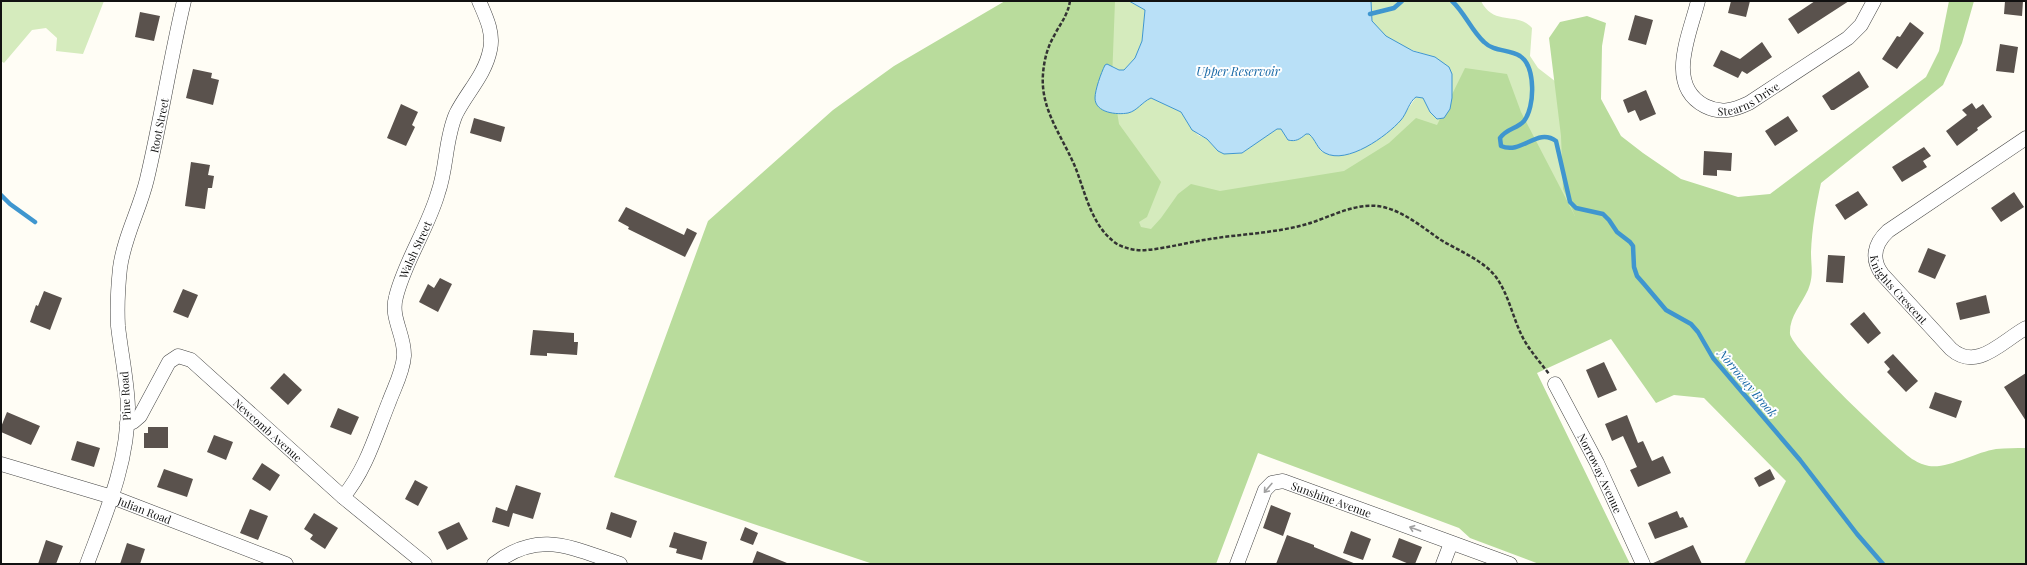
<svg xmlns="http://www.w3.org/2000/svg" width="2027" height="565" font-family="'Playfair Display',serif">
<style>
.green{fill:#d5ebbd}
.forest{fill:#b9dc9c}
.water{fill:#b9e0f7;stroke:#3f96cf}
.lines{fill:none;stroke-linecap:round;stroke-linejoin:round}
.stream{stroke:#3f96cf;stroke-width:4.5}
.building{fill:#5a524d}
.minor-casing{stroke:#444;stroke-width:15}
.path{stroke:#333;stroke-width:2.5;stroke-dasharray:4 2;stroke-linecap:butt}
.minor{stroke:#fff;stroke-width:14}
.oneway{stroke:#a0a0a0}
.labels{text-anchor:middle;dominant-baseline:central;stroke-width:4;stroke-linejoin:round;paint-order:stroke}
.street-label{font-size:11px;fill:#111;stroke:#fff}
.water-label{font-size:12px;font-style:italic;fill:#1768a6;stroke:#fff}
</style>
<rect width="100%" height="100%" fill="#fffdf5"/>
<!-- green -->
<path class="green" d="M1,1h103l-21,53 -27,-3 1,-13 -11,-10 -14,2 -28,33 -3,-2z
M1101,1h28l16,9 -3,31 -7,17 -11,12h-5l-8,-4z
M1371,1h110c13,26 36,10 51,27l-2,28 8,12 22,17 16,135 -122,-104 -90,56 -225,63 -31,-122h20l23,-15 30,14 8,13 9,10 9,4 11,12 14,3 10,-1 35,-24h4l7,11c8,2 12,-1 18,-6h4l11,17 13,5 16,-2 12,-5 38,-28 16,-24 7,1 7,14 22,-14v-8l-17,-33c-19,-5 -55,-16 -63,-37 -2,-6 -2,-13 -1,-19z"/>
<!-- forest -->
<path class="forest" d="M1005,1h110l-3,79 7,44 42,58 -14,35 -8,5 2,5 10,2 10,-11 17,-24 13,-10 29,7 124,-20 45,-28 27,-25 21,7 28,-57 42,6 14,38 54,104 -12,-27 -2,-53 -12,-98 11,-16 27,-6 19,7 -4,23 -1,53 20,37 22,17 38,26 57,18 32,-3 156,-117 13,-26 10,-50h25l-12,42 -19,42 -122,98c-5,22 -9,46 -10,69 0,15 3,23 -3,38 -7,15 -19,27 -18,44 1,14 108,117 124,126 4,3 10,5 15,6 19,3 47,-14 67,-17 10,-1 20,-1 30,-1v116h-282l42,-83 -82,-83 -30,-3 -18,8 -45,-64 -74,34 93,191h-91l-69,-26 -11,-10 -201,-75 -42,111h-343l-259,-87 94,-256 125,-111 61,-44z"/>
<!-- water -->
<path class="water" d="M1129,1h242l1,20 14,15 27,15 22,6 14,10 3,7v24l-2,11 -6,9 -7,1 -7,-7 -7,-14 -7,-1c-7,5 -9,16 -15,23 -14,16 -54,45 -76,33 -8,-4 -9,-13 -16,-19h-3c-6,5 -10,8 -18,6l-7,-11h-4l-35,24 -18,1 -6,-3 -11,-12 -15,-9 -11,-18 -30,-14c-9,4 -14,13 -23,15 -11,2 -33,0 -33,-15 0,-8 6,-25 10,-33l2,-1 12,6h5l11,-12 7,-17 3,-31z"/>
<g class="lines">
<!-- stream -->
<path class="stream" d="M1452,1c13,12 19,29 32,41 10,10 25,7 36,14 16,11 15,51 4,65 -7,8 -17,7 -24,17l1,8c21,9 36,-19 55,-5l14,61 6,6 27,6 6,6 8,12 13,10 3,4 1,21 3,9 7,8 22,26 25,14 7,8 15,26 87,102 57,74 26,30
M1370,14l24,-6 8,-7
M1,195l9,9 25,18"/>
</g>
<!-- building -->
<path class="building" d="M1731,1h19l-4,16 -18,-4z
M1815,1h34l-51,33 -10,-15z
M2005,1h18l-1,15 -18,-2z
M140,12l20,4 -6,25 -19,-4z
M1635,15l18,5 -7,25 -18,-5z
M1910,22l14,11 -27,36 -15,-10 15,-23 3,1z
M1762,42l10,15 -25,17 -5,-3 -4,7 -25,-12 8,-16 19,9z
M2000,44l18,3 -4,26 -18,-2z
M193,69l19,4 -1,5 8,2 -6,25 -27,-7z
M1859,71l10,16 -35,23h-3l-9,-14z
M1646,90l10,24 -16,7 -5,-11 -7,3 -5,-13z
M1972,103l4,6 7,-5 9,13 -15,11 1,2 -21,16 -11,-15 21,-16 -5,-5z
M401,104l17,8 -6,13 3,2 -9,19 -19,-8z
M1788,116l10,15 -23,15 -10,-15z
M474,118l31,9 -4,15 -31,-9z
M1924,147l7,9 -8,5 4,6 -25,15 -10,-15z
M1704,151l28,2 -1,18 -14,-1v6l-14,-1z
M191,162l19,3 -2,10 6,1 -2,12h-4l-3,21 -20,-3z
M1858,191l10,14 -23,15 -10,-15z
M2014,192l10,15 -23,15 -10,-14z
M626,207l58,28 3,-7 10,5 -12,24 -57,-28 1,-2 -11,-6z
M1928,248l18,7 -11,24 -17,-7z
M1828,255l17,1 -2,27 -17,-1z
M440,278l12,6 -14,28 -19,-10 9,-18 6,4z
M183,289l15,6 -10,23 -15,-6z
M44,291l18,7 -12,32 -20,-8 6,-17 2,1z
M1986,295l4,18 -30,7 -4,-17z
M1864,312l17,21 -13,11 -18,-20z
M533,330l41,3v9h4l-1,13 -30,-2v3l-17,-1z
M1893,354l25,27 -12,11 -19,-20 3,-3 -6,-7z
M1604,362l13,28 -19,8 -12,-28z
M284,373l18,17 -14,15 -18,-17z
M2026,373v48l-22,-34z
M1935,392l27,9 -6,17 -27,-10z
M338,408l21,9 -8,18 -21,-8z
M7,412l33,14 -9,19 -30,-13v-5z
M1627,415l11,28 5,-2 9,20 11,-5 8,17 -33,14 -8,-17 7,-3 -14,-31 -11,5 -7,-17z
M148,427h20v21h-24v-15h4z
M214,435l19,7 -7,18 -19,-8z
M77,441l23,7 -6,19 -23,-7z
M262,463l18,12 -10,16 -18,-12z
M164,469l29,10 -6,18 -30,-10z
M1770,469l5,10 -16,8 -5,-9z
M415,480l13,7 -10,19 -13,-7z
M516,485l25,8 -8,26 -20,-6 -4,14 -17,-5 4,-15 11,4z
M1271,505l20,8 -8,23 -20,-8z
M250,509l18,7 -10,24 -18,-7z
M1677,511l3,7 3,-1 5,10 -33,12 -7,-16z
M611,512l26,9 -6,17 -25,-9z
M314,513l24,15 -13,21 -15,-10 3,-4 -9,-6z
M459,522l9,17 -21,11 -9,-18z
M745,527l13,6 -5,12 -13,-5z
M1351,531l20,8 -8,21 -20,-7z
M674,532l33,10 -5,18 -26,-7 1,-4 -8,-2z
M1287,535l27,10v2l42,17h-80z
M1399,538l23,9 -7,17h-6l-17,-7z
M46,540l17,6 -7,18h-18z
M127,543l18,6 -5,15h-20z
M1693,545l9,19h-51z
M757,551l30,12v1h-35z"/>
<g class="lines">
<defs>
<g id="minor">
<path id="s1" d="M1698,1c-8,33 -33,84 7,105 16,8 29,4 44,-3l99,-65 13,-13 13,-24"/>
<path id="s2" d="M2026,138l-138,93c-14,13 -17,28 -6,43l69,75c26,23 51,-8 75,-21"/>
<path id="s3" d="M1555,384l42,79 46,101"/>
<path id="s4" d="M127,423l6,-1 7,-6 29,-54 9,-6 13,4 152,137 82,67"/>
<path id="s5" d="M1,464l111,33 174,67"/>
<path id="s6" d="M343,497c23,-27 33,-63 46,-95 5,-14 14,-30 15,-46 1,-21 -14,-38 -8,-59 8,-34 32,-69 42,-104 9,-25 7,-54 18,-79 11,-22 29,-39 34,-64 4,-17 -4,-33 -11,-49"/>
<path id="s7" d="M87,564c19,-51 41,-101 41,-157 -1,-27 -7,-54 -10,-81 -1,-19 0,-39 2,-58 4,-31 20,-59 27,-89 14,-59 23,-119 37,-178"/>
<path d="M494,564c46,-35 77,-16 126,0"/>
<path id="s8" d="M1237,564l28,-74 7,-7 11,-2 227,83"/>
<path d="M1443,564l8,-21"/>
</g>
</defs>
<!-- minor casing -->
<use href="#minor" class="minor-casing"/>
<!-- path -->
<path class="path" d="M1070,1c-2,14 -10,23 -16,35 -7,12 -10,25 -11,38 -3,36 20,63 33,95 10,26 16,58 41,75 9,5 20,7 30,6 21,-2 42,-8 63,-11 31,-5 66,-6 97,-15 24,-7 50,-23 76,-17 22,5 40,21 58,33 18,11 42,20 55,37 13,18 17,42 27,61 7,13 17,24 26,36"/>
<!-- minor -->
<use href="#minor" class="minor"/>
</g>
<!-- one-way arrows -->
<defs><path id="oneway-shaft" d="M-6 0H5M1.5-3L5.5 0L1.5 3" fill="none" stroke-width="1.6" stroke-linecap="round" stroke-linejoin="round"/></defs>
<g class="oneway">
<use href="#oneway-shaft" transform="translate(1268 488) rotate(130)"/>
<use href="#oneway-shaft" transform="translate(1415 529) rotate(-160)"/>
</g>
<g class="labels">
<!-- street labels -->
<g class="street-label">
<text stroke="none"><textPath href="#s1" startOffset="162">Stearns Drive</textPath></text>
<text stroke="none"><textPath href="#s7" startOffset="451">Root Street</textPath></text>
<text stroke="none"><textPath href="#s6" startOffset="266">Walsh Street</textPath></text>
<text stroke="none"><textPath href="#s2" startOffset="237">Knights Crescent</textPath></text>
<text transform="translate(125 396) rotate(-93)">Pine Road</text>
<text stroke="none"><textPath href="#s4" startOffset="205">Newcomb Avenue</textPath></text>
<text stroke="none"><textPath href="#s3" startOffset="100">Norroway Avenue</textPath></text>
<text stroke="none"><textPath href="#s8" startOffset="152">Sunshine Avenue</textPath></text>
<text stroke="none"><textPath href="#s5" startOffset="151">Julian Road</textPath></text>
</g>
<!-- water labels -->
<g class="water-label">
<text x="1238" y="71">Upper Reservoir</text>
<text transform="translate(1748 383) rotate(50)">Norroway Brook</text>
</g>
</g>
<!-- border -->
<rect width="2027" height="565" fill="none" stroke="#111111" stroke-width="4"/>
</svg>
